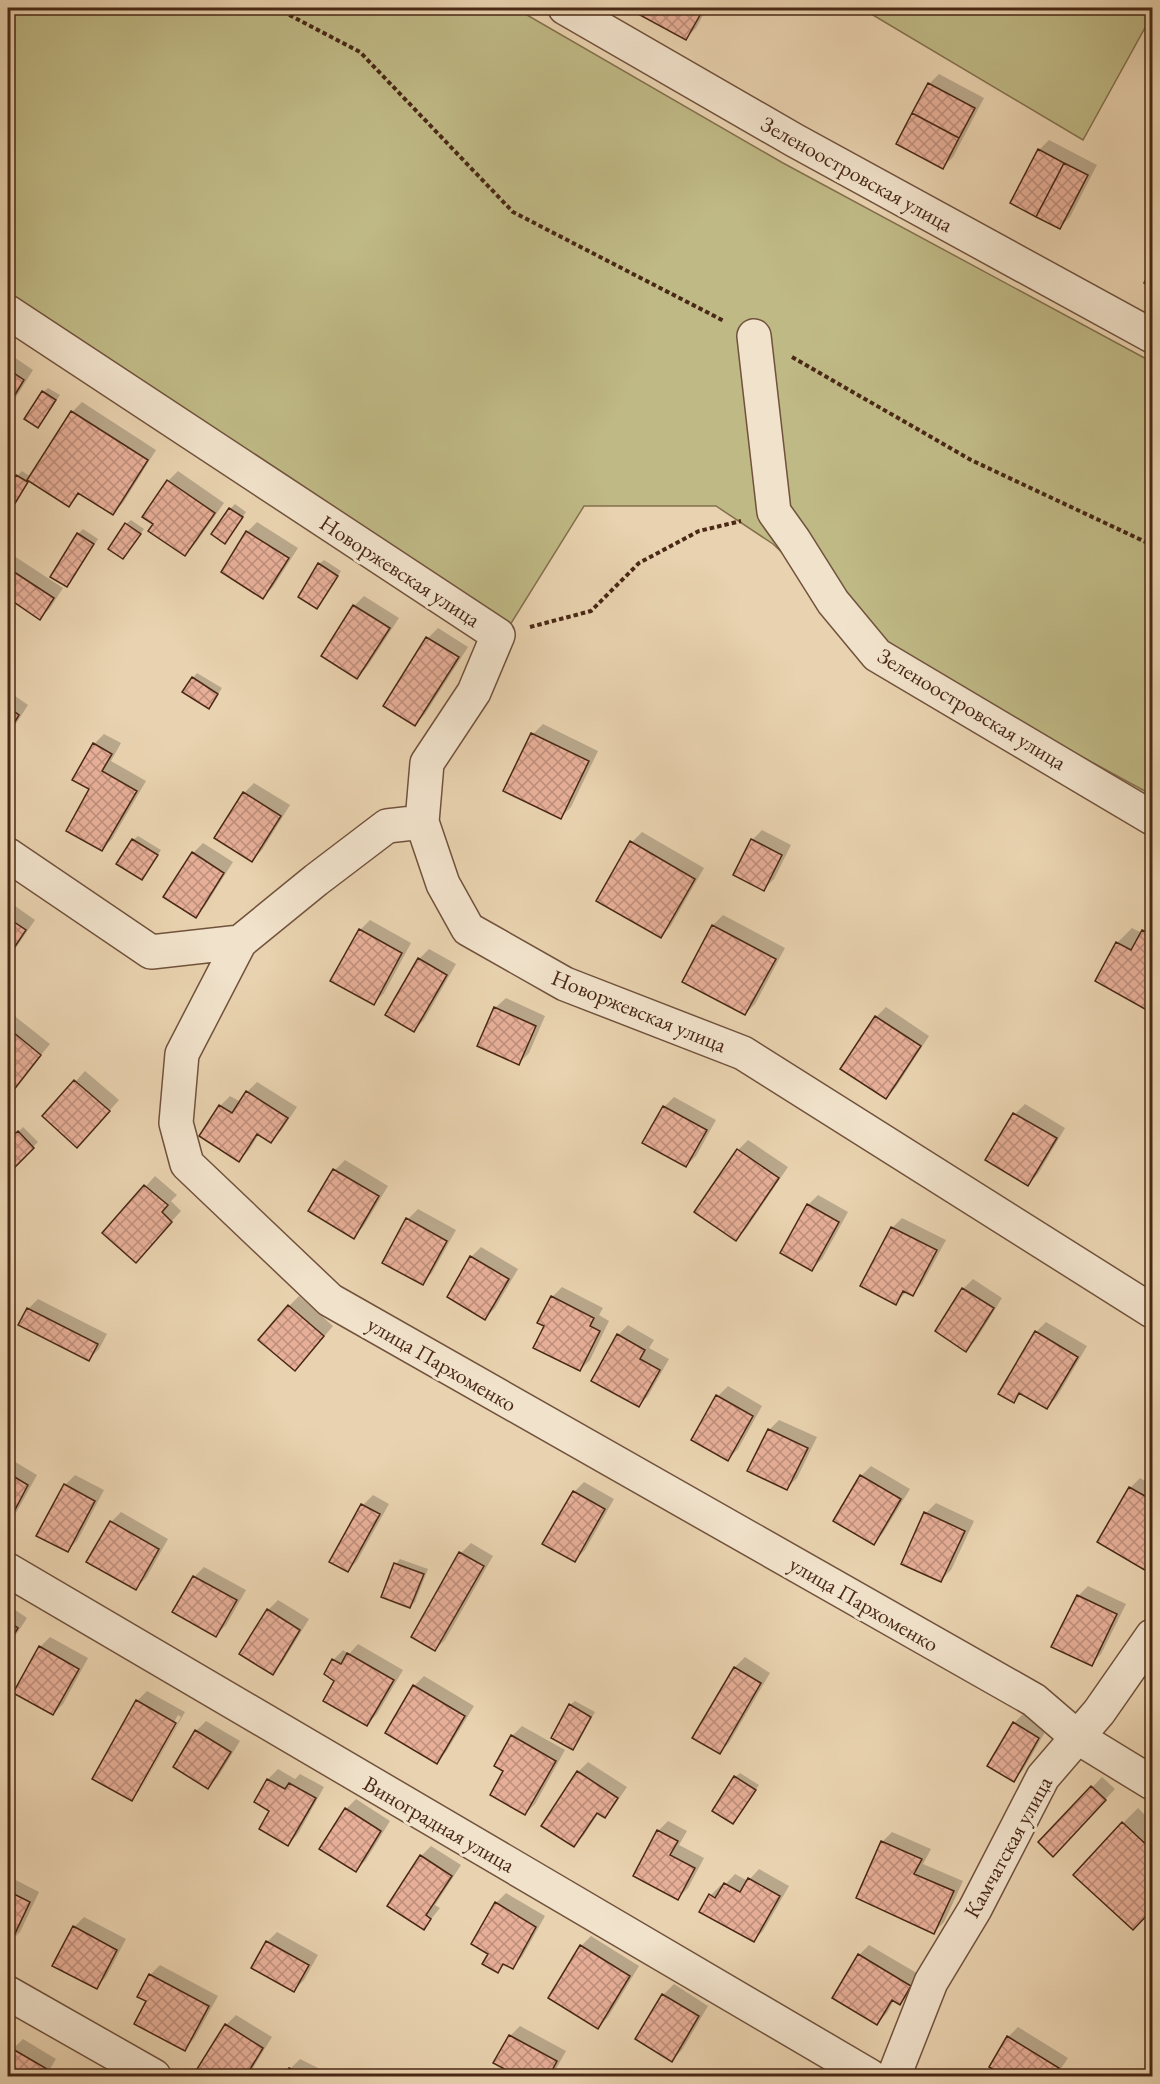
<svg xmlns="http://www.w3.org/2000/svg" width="1160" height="2084" font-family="'EB Garamond',serif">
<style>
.grass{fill:#bfb985;stroke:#84704d;stroke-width:1.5}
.shadow{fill:#0003;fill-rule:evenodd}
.building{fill:url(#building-cross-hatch);stroke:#492815;stroke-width:1.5}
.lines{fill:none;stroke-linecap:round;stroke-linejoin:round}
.minor-casing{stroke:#71523c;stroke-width:36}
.path{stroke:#492815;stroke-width:4;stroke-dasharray:4.5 3;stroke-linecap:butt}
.minor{stroke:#f1e2cb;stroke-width:33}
.labels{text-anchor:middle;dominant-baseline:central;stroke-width:6;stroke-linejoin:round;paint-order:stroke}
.street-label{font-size:22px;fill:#492815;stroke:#f1e2cb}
</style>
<defs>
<pattern id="building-cross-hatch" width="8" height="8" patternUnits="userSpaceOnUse" patternTransform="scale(1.5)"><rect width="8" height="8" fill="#e7af98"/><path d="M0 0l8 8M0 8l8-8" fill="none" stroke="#bd8e7b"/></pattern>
</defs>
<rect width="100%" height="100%" fill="#e9d2af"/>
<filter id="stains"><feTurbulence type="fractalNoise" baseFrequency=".00333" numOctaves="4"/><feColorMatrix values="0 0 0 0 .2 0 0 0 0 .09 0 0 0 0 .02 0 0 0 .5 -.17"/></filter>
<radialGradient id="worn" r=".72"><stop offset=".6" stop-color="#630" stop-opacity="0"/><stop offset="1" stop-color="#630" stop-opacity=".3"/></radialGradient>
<!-- grass -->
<path class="grass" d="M8,8h507l268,155 369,199v433l-269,-147 -110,-104 -57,-38h-132l-74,119 -502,-330z
M861,8h291v7l-69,125z"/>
<!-- shadow -->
<path class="shadow" d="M643,8h64l-11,20 -10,10 -46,-25z
M939,74l45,24 -31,59 -10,10 -14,-83z
M1049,140l48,25 -27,52 -10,10 -21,-77z
M8,353l25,17 -25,40z
M48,388l12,7 -22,31 5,-34z
M82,402l74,48 -33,53 -10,10 -32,-20 -12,12 -39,-25 -22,33v-22l9,-15 5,-5 9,6 41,-65z
M8,466l4,3 -4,7z
M178,471l46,32 -29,41 -10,10 -30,-30 13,-43z
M235,504l11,8 -17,25 1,-28z
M131,520l13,9 -17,24 -1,-29z
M257,522l41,26 -25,39 -10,10 -16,-65z
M83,529l15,10 -31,47 11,-52z
M8,552l55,36 -13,20 -10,10 -32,-22z
M324,560l17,11 -20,31 -2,-38z
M364,596l35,22 -32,49 -10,10 -34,-22 31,-49z
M438,628l30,19 -43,67 -10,10 -30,-19 43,-67z
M197,673l25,15 -9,14 -20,-24z
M8,691l20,14 -20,31z
M543,724l55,27 -27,56 -10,10 -28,-83z
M104,734l17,9 -10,18 35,20 -34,58 -10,10 -11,-60 3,-45z
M254,783l36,22 -28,45 -10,10 -8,-67z
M762,830l29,15 -17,34 -10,10 -12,-49z
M642,832l62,36 -34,59 -10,10 -28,-95z
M138,836l23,14 -19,29 -9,-39z
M203,843l30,19 -28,44 -10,10 -2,-63z
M8,901l27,19 -27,39z
M723,915l62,33 -30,56 -10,10 -61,-33 29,-56z
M370,920l41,23 -27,50 -10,10 -14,-73z
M1152,921v90l-55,-30 20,-38 15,-15 10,5z
M429,949l27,15 -32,56 -10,10 5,-71z
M506,998l39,18 -16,37 -10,10 -24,-55z
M886,1007l43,29 -33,51 -10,10 -10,-80z
M12,1014l38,30 -41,50 -1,-75z
M85,1071l34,29 -32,36 -43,-20z
M257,1082l40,25 -16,24 -10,10 -12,-7 -10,16 -10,10 -19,-54 10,-10 11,6 6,-10z
M674,1097l42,23 -20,36 -10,10 -22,-59z
M1025,1104l40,24 -27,46 -10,10 -41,-24 28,-46z
M23,1127l15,15 -27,26 -3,-3v-23z
M748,1140l40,27 -42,62 -10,10 2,-89z
M345,1160l43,26 -25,41 -10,10 -43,-26 25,-41z
M155,1176l22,19 -6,6 10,10 -36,40 -41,-18z
M818,1195l30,17 -26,47 -10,10 -30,-17 26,-47z
M418,1209l38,21 -24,43 -10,10 -14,-64z
M902,1218l44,22 -24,44 -10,10 -5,-3 -11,12 -4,-75z
M481,1247l37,22 -23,39 -10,10 -14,-61z
M973,1279l29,19 -26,42 -10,10 -29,-19 26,-42z
M562,1287l41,21 -4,7 10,6 -19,39 -10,10 -34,-44 6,-29z
M299,1296l34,30 -28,33 -16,-53z
M38,1299l69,35 -8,15 -10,10 -61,-50z
M1046,1322l41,24 -30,51 -10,10 -25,-14 -9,8 23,-69z
M628,1325l26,15 -5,8 20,11 -21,37 -10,10 -20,-71z
M728,1386l34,20 -24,43 -10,10 -10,-63z
M779,1420l38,17 -20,41 -10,10 -18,-58z
M8,1435l5,3 -5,11z
M12,1460l25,15 -25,45 -4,5v-60z
M871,1466l39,23 -27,44 -10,10 -12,-67z
M75,1475l29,15 -27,51 -10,10 -2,-66z
M1140,1478l12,7v80l-5,5 -48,-28 31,-54z
M584,1482l30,17 -29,51 -10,10 -1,-68z
M373,1495l16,9 -32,57 -10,10 16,-66z
M936,1503l38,18 -23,49 -10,10 -15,-67z
M121,1512l47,27 -22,39 -10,10 -25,-66z
M471,1543l22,13 -48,84 -10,10 26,-97z
M400,1559l28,10 -13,33 -5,4 -27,-10 13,-32z
M204,1567l42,23 -20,35 -10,10 -22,-58z
M1088,1586l38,18 -25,50 -10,10 -13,-68z
M278,1600l31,19 -27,44 -10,10 -4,-63z
M8,1605l19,13 -19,29z
M50,1637l38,21 -25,46 -10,10 -13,-67z
M358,1644l45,26 -26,44 -10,10 -31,-44 -3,-20 10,-10 6,4z
M745,1657l25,16 -41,70 -10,10 16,-86z
M424,1676l50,30 -28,46 -10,10 -22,-76z
M147,1691l38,21 -44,77 -10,10 6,-98zM178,1715l3,2 -41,73h-4z
M575,1701l20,11 -17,31 -5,5 -3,-43z
M1024,1713l24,14 -25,43 -10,10 1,-57z
M206,1721l34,20 -22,36 -10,10 -12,-56z
M522,1726l43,24 -30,54 -10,10 -20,-43 7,-35z
M588,1762l39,25 -13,19 -10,10 -5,-4 -15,23 -10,10 4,-73z
M278,1769l17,10 5,-5 24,13 -26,47 -10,10 -17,-33 -15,-9 12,-23z
M740,1773l19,12 -26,37 2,-45z
M1102,1777l13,12 -52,56 -23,-3z
M356,1799l34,22 -24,39 -10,10 -10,-61z
M1138,1808l14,14v87l-19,19 -10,-105z
M668,1821l19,10 -8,14 25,13 -16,30 -10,10 -20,-67z
M892,1832l39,17 -8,15 40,17 -19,41 -10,10 -52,-90z
M431,1846l30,19 -26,40 5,3 -16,20 -3,-72z
M759,1869l30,17 -26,45 -10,10 -52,-30 10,-16 10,-10 2,2 12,-13 13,7z
M8,1876l31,16 -19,40 -10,10 -2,-1z
M506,1893l39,23 -23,41 -10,10 -6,-4 -9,8 -1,-68z
M84,1917l42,22 -20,38 -10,10 -22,-60z
M277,1932l41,23 -14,25 -10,10 -27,-48z
M591,1936l48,30 -31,51 -10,10 -17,-81z
M869,1945l51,30 -11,18 -10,10 -5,-3 -7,13 -10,10 -43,-26 25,-42z
M160,1965l58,31 -24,43 -10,10 -34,-74z
M674,1984l34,22 -26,44 -10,10 -35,-22 27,-44z
M236,2015l36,22 -24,39h-36l-13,-7 27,-44z
M520,2026l46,25 -14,25h-31l-26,-14 15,-26z
M1018,2027l50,31 -12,18h-55l7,-39z
M23,2039l33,20 -9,15 4,2h-43v-18l5,-9z
M300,2059l34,17h-48l4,-7z
M799,2068l14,8h-22z"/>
<!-- building -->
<path class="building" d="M641,8h63l-18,32 -48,-26z
M928,83l47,25 -16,30 -47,-25z
M912,113l47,25 -16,31 -47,-25z
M1038,149l26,14 -28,54 -26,-14z
M1064,163l24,12 -28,54 -24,-12z
M1152,267v21l-8,-5z
M8,369l16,11 -16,26z
M42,391l14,9 -18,28 -14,-9z
M71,411l77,49 -35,55 -35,-22 -9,14 -42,-27z
M16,475l12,7 -20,33v-27z
M167,480l48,33 -30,43 -37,-25 5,-7 -11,-7z
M229,508l14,9 -18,27 -14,-10z
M125,523l16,11 -18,25 -15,-10z
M246,531l43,27 -26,41 -42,-27z
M77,533l17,11 -27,43 -17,-10z
M318,563l20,13 -21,33 -19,-12z
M8,568l46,30 -14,22 -32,-22z
M353,605l37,23 -33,51 -36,-23z
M426,637l33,20 -44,69 -32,-20z
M192,677l26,17 -9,15 -27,-17z
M8,707l11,8 -11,18z
M531,733l58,28 -28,58 -58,-28z
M93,743l19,11 -10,17 35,20 -35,60 -36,-20 23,-42 -17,-9z
M243,792l38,24 -29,46 -38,-24z
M132,839l26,16 -16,25 -26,-16z
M751,839l31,16 -18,36 -31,-16z
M630,841l65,38 -34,59 -65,-37z
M192,852l32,21 -28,45 -33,-21z
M8,918l18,12 -18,27z
M712,925l64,34 -31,56 -63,-33z
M359,929l43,24 -28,52 -44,-24z
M1142,930l10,5v78l-57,-32 21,-39 15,8z
M418,958l29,17 -33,57 -29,-17z
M494,1007l42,19 -17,39 -42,-19z
M875,1016l46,30 -35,53 -46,-30z
M8,1028l33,27 -32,41 -1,-1z
M74,1080l36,31 -33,37 -35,-32z
M246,1091l42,27 -17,25 -14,-9 -18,28 -40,-26 20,-31 13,8z
M663,1106l44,24 -21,37 -44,-24z
M1013,1113l44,25 -29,48 -43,-26z
M18,1131l16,17 -23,23 -3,-4v-27z
M737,1149l42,29 -43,63 -42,-29z
M333,1169l46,27 -25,43 -46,-28z
M144,1185l24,20 -6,7 10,10 -36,41 -34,-30z
M807,1204l32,18 -27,49 -32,-18z
M406,1218l41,23 -24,44 -41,-22z
M891,1227l46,23 -24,46 -10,-5 -7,14 -36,-19z
M470,1256l39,23 -24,41 -38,-23z
M962,1288l32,20 -28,44 -31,-21z
M551,1296l43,22 -4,8 10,5 -20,40 -47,-23 11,-22 -7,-3z
M288,1305l36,31 -29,35 -37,-31z
M27,1308l71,36 -9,17 -71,-36z
M1035,1331l43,26 -31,52 -28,-16 -5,10 -16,-9z
M617,1334l28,16 -5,9 20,11 -21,37 -48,-26z
M716,1395l37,21 -25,45 -37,-21z
M768,1429l40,19 -21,42 -40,-19z
M8,1473l20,12 -20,38z
M860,1475l41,24 -27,46 -41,-24z
M64,1484l31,17 -27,51 -32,-16z
M1129,1487l23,13v64l-4,8 -51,-30z
M573,1491l32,18 -30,53 -33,-18z
M361,1504l19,10 -32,58 -19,-10z
M924,1512l41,19 -24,51 -40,-18z
M110,1521l49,28 -23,41 -50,-28z
M459,1552l25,14 -49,85 -24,-14z
M394,1563l30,11 -14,34 -29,-11z
M193,1576l44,24 -21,37 -44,-25z
M1077,1595l40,19 -25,52 -41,-19z
M267,1609l33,21 -27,45 -34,-21z
M8,1621l10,7 -10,16z
M39,1646l40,23 -26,46 -40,-22z
M347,1653l47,27 -27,46 -44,-25 11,-20 -10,-7 8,-15 9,5z
M734,1667l27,16 -41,71 -28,-16z
M413,1685l52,31 -28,48 -52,-31z
M136,1700l40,23 -44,78 -40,-22z
M569,1704l22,13 -18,33 -22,-12z
M1013,1722l26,16 -25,44 -27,-16z
M195,1730l36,22 -23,37 -35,-22z
M511,1735l45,26 -31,54 -35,-20 13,-24 -9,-5z
M577,1771l41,27 -13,20 -8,-5 -23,34 -33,-21z
M734,1776l22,14 -23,34 -21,-13z
M267,1779l18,10 4,-6 27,15 -28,48 -29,-17 10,-18 -15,-9z
M1091,1786l15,14 -53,57 -15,-15z
M345,1808l36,23 -25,41 -37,-23z
M1122,1822l30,28v60l-19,20 -60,-55z
M657,1830l21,11 -8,14 25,13 -17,32 -45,-24z
M881,1841l41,18 -8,15 40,17 -20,43 -78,-36z
M420,1855l32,21 -26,39 5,4 -7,11 -37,-24z
M748,1878l32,18 -26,46 -55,-30 10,-18 6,4 9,-15 16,9z
M8,1891l22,11 -20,42 -2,-1z
M495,1902l41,25 -23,42 -10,-5 -5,9 -16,-9 6,-10 -17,-10z
M73,1926l44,24 -20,39 -45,-23z
M266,1941l43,24 -15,27 -43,-24z
M580,1945l50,31 -32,53 -50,-31z
M858,1954l53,32 -11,19 -8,-5 -15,25 -45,-27z
M149,1974l60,32 -24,45 -51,-27 12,-23 -9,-4z
M662,1994l37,22 -27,46 -37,-23z
M225,2024l38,24 -17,28h-37l-12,-7z
M509,2035l48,26 -8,15h-31l-25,-13z
M1007,2036l52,32 -5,8h-55l2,-2 -12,-7z
M11,2048l36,21 -5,7h-34v-21z
M289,2068l17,8h-22z"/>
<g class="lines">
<defs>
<path id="minor" d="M565,8l229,132 358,196
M8,312l490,323 -24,57 -47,71 -5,59 21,62 25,45 97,55 178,69 409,258
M754,336l20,176 20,28 39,62 44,53 275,163
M8,855l143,97 89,-10 -58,112 -6,69 11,41 143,136 704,400 43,37 75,46
M240,942l76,-62 71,-54 35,-4
M8,1570l862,506
M8,1993l146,83
M894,2076l37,-94 44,-73 68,-132 56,-65 53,-76"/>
</defs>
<!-- minor casing -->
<use href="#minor" class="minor-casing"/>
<!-- path -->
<path class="path" d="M276,8l84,44 153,160 211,109
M792,357l179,103 181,85
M530,627l61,-16 48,-48 60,-32 42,-10"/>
<!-- minor -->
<use href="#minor" class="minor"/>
</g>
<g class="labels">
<!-- street labels -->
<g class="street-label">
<text transform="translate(857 174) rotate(29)">Зеленоостровская улица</text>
<text transform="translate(400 571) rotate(33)">Новоржевская улица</text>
<text transform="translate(972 709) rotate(31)">Зеленоостровская улица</text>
<text transform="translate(639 1011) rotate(22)">Новоржевская улица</text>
<text transform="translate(442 1364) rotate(30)">улица Пархоменко</text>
<text transform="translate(864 1604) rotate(30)">улица Пархоменко</text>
<text transform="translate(439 1824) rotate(30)">Виноградная улица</text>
<text transform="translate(1008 1847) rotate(-61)">Камчатская улица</text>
</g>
</g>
<!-- margin -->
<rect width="1160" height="2084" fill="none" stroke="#e9d2af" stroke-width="30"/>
<rect x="9" y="9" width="1142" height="2066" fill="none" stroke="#492815" stroke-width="3"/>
<rect x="15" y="15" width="1130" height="2054" fill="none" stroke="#492815" stroke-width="1.5"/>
<rect width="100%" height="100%" filter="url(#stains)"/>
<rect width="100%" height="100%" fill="url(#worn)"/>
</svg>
